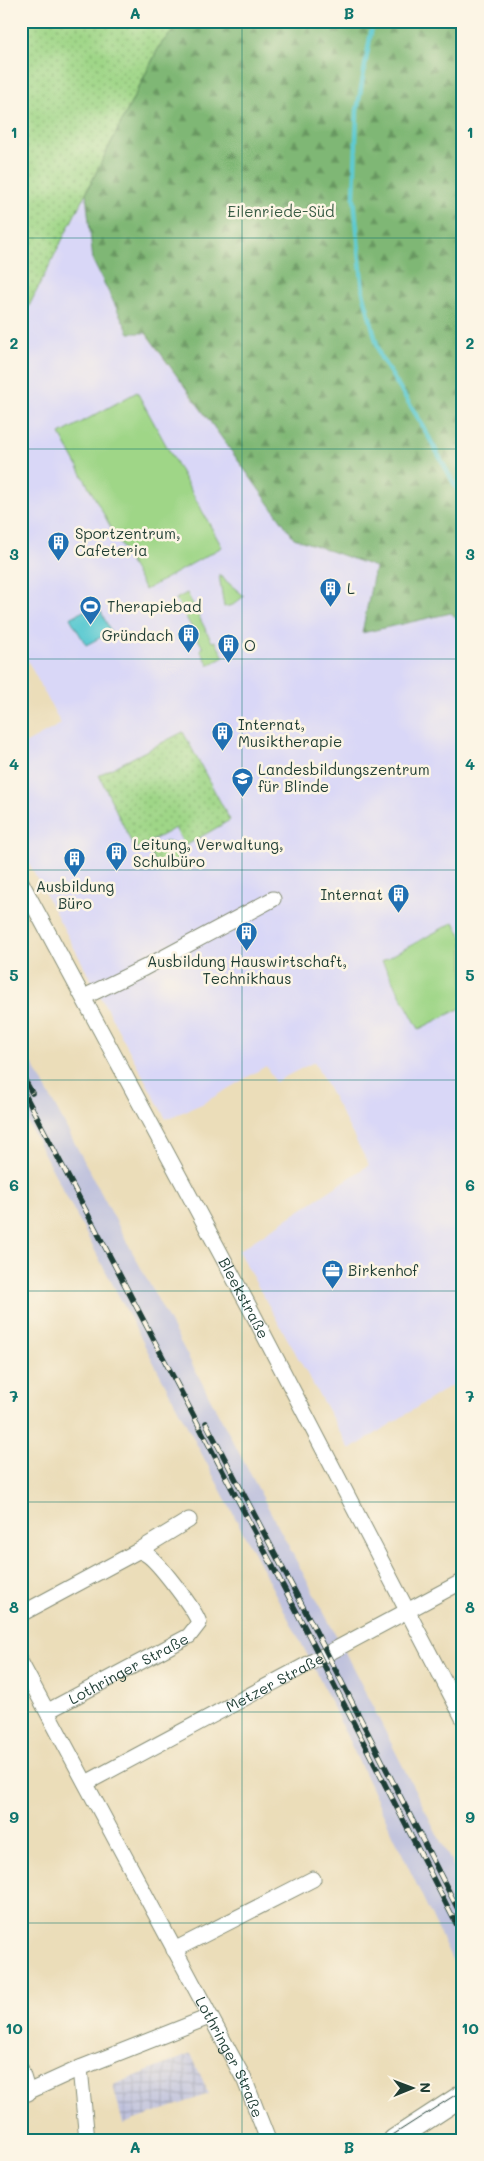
<svg xmlns="http://www.w3.org/2000/svg" width="484" height="2161" font-family="Mali,sans-serif">
<style>
.built{fill:#d9d7f7}
.industrial{fill:url(#industrial-grid)}
.railway{fill:#c0c2dd}
.grass{fill:url(#grass-dots);stroke:#5f8a5e}
.forest{fill:url(#forest-firs);stroke:#4f7a54}
.park{fill:#9fd687;stroke:#5f8a5e}
.water{fill:#5dcad2;stroke:#3e8483}
.lines{fill:none;stroke-linecap:round;stroke-linejoin:round}
.stream{stroke:#5dcad2;stroke-width:4.5}
.street-casing{stroke:#858d76;stroke-width:17}
.secondary-casing{stroke:#858d76;stroke-width:23}
.street{stroke:#fff;stroke-width:15}
.secondary{stroke:#fff;stroke-width:21}
.tram{stroke:#1f3d34;stroke-width:1}
.rail-casing{stroke:#1f3d34;stroke-width:5.5}
.rail{stroke:#fcf5e5;stroke-width:4;stroke-dasharray:11;stroke-linecap:butt}
.grid{fill:none;stroke:#0f766e;stroke-width:1;stroke-opacity:0.55}
.labels{text-anchor:middle;dominant-baseline:central;stroke-width:5;stroke-linejoin:round;paint-order:stroke}
.park-label{font-size:15px;fill:#395c45;stroke:#fcf5e5}
.poi-label{font-size:15px;fill:#1f3d34;stroke:#fcf5e5;text-anchor:start}
.street-label{font-size:15px;fill:#1f3d34;stroke:#fcf5e5}
.neatline{fill:none;stroke:#0f766e;stroke-width:2}
.grid-label{font-size:16px;text-anchor:middle;font-weight:bold;fill:#0f766e}
</style>
<defs>
<pattern id="industrial-grid" width="8" height="8" patternUnits="userSpaceOnUse" patternTransform="scale(1.25)"><rect width="8" height="8" fill="#c0c2dd"/><path d="M0 4h8M4 0v8" fill="none" stroke="#9b9fb4"/></pattern>
<pattern id="grass-dots" width="8" height="8" patternUnits="userSpaceOnUse" patternTransform="scale(1.25)"><rect width="8" height="8" fill="#9fd687"/><path d="M2 2h.1M6 6h.1" fill="none" stroke="#81af6f" stroke-width="1.8" stroke-linecap="round"/></pattern>
<pattern id="forest-firs" width="22" height="20" patternUnits="userSpaceOnUse" patternTransform="scale(1.25)"><rect width="22" height="20" fill="#7fb774"/><path d="M5 1l3.5 6h-7zM16 11l3.5 6h-7z" fill="#679660"/></pattern>
</defs>
<rect width="100%" height="100%" fill="#fcf5e5"/>
<filter id="ink" filterUnits="userSpaceOnUse"><feTurbulence type="fractalNoise" baseFrequency=".02" numOctaves="2"/><feDisplacementMap in="SourceGraphic" scale="10" xChannelSelector="R" yChannelSelector="G"/><feConvolveMatrix kernelMatrix="1 2 1 2 8 2 1 2 1" color-interpolation-filters="sRGB"/></filter>
<filter id="wash" filterUnits="userSpaceOnUse"><feTurbulence type="fractalNoise" baseFrequency=".0096" numOctaves="4" result="noise"/><feDisplacementMap in="SourceGraphic" scale="20" xChannelSelector="R" yChannelSelector="G"/><feGaussianBlur stdDeviation="1.12" result="paint"/><feColorMatrix in="noise" values="0 0 0 0 0 0 0 0 0 0 0 0 0 0 0 0 0 1.4 0 .05"/><feComposite in="paint" operator="in"/></filter>
<g filter="url(#wash)">
<rect width="100%" height="100%" fill="#ebddb9"/>
<!-- built -->
<path class="built" d="M86,193l7,68 201,277 81,29 76,46 12,12v753l-113,72 -112,-199 131,-86 -55,-103 -39,20 -9,-16 -64,38 -36,15 -145,-270v-103l40,-22 -40,-76v-326z"/>
<!-- industrial -->
<path class="industrial" d="M191,2054l18,40 -86,30 -10,-39z"/>
<!-- railway -->
<path class="railway" d="M21,1042l327,616 115,227v98l-144,-306 -298,-567z"/>
<!-- grass -->
<path class="grass" d="M21,21h161l-22,24 -139,277z
M183,732l47,88 -45,26 -10,-18 -40,22 -36,-75z
M167,841l8,4 3,10 -2,9 -15,8 -12,-20z"/>
<!-- forest -->
<path class="forest" d="M182,21h281v604l-12,-12 -89,20 13,-66 -81,-29 -148,-205h-17l-36,-72 -7,-68 74,-148z"/>
<!-- park -->
<path class="park" d="M137,392l85,155 -77,43 -85,-156z
M219,575l25,21 -11,9 -9,2z
M187,593l25,49 3,-1 9,16 -15,8 -9,-15 3,-2 -27,-49z
M454,922l9,17v68l-44,22 -37,-68z"/>
<!-- water -->
<path class="water" d="M97,604l14,28 -25,13 -16,-27z"/>
<g class="lines">
<!-- stream -->
<path class="stream" d="M373,21l-16,90 -3,87 9,94 17,64 40,65 43,79"/>
</g>
</g>
<g filter="url(#ink)">
<g class="lines">
<defs>
<g id="street">
<path id="s1" d="M21,882l231,430 211,406"/>
<path d="M84,997l60,-29 129,-69"/>
<path d="M21,1614l117,-63 51,-31"/>
<path id="s2" d="M21,1663l224,418 23,59"/>
<path id="s3" d="M48,1711l141,-75 10,-13c-3,-12 -42,-63 -53,-69 -2,-2 -5,-2 -8,-3"/>
<path id="s4" d="M86,1783l377,-202"/>
<path d="M174,1950l139,-71"/>
<path d="M80,2068l7,72"/>
<path d="M21,2070l7,23"/>
<path d="M21,2095l59,-27 129,-51"/>
</g>
<path id="secondary" d="M394,2140l69,-45"/>
</defs>
<!-- street casing -->
<use href="#street" class="street-casing"/>
<!-- secondary casing -->
<use href="#secondary" class="secondary-casing"/>
<!-- street -->
<use href="#street" class="street"/>
<!-- secondary -->
<use href="#secondary" class="secondary"/>
<!-- tram -->
<path class="tram" d="M385,2140l78,-50"/>
<defs>
<path id="rail" d="M21,1073l11,20
M21,1087l282,537 160,313
M206,1423l104,197 153,299"/>
</defs>
<!-- rail casing -->
<use href="#rail" class="rail-casing"/>
<!-- rail -->
<use href="#rail" class="rail"/>
</g>
</g>
<!-- grid -->
<path class="grid" d="M242,21v2119M21,238h442M21,449h442M21,659h442M21,870h442M21,1080h442M21,1291h442M21,1502h442M21,1712h442M21,1923h442"/>
<!-- icons -->
<defs>
<symbol id="building-pin" viewBox="-11 -11 22 30"><path d="M0 17L-7.5 6A9.5 9.5 0 1 1 7.5 6Z" fill="#1f6fb2" stroke="#fcf5e5"/><path d="M-4-6H4V6H1V3H-1V6H-4ZM-2.5-4.3h1.7v1.8h-1.7ZM.8-4.3h1.7v1.8H.8ZM-2.5-1h1.7V.8h-1.7ZM.8-1h1.7V.8H.8Z" fill="#fff"/></symbol>
<symbol id="stadium-pin" viewBox="-11 -11 22 30"><path d="M0 17L-7.5 6A9.5 9.5 0 1 1 7.5 6Z" fill="#1f6fb2" stroke="#fcf5e5"/><path d="M0-5a6.5 5 0 1 0 0 10a6.5 5 0 1 0 0-10ZM-3.5-1.8h7v3.6h-7Z" fill="#fff"/></symbol>
<symbol id="school-pin" viewBox="-11 -11 22 30"><path d="M0 17L-7.5 6A9.5 9.5 0 1 1 7.5 6Z" fill="#1f6fb2" stroke="#fcf5e5"/><path d="M0-5L7-2L0 1L-7-2ZM-4 1L0 2.5L4 1V4Q0 6-4 4Z" fill="#fff"/></symbol>
<symbol id="office-pin" viewBox="-11 -11 22 30"><path d="M0 17L-7.5 6A9.5 9.5 0 1 1 7.5 6Z" fill="#1f6fb2" stroke="#fcf5e5"/><path d="M-6-3h4V-5.5h4V-3h4V5H-6ZM-1-4.5V-3h2v-1.5ZM-6 0V1H6V0Z" fill="#fff"/></symbol>
</defs>
<g fill-rule="evenodd">
<use href="#building-pin" x="46" y="530" width="25" height="34"/>
<use href="#building-pin" x="318" y="576" width="25" height="34"/>
<use href="#stadium-pin" x="78" y="594" width="25" height="34"/>
<use href="#building-pin" x="176" y="622" width="25" height="34"/>
<use href="#building-pin" x="216" y="632" width="25" height="34"/>
<use href="#building-pin" x="210" y="720" width="25" height="34"/>
<use href="#school-pin" x="230" y="766" width="25" height="34"/>
<use href="#building-pin" x="104" y="840" width="25" height="34"/>
<use href="#building-pin" x="62" y="846" width="25" height="34"/>
<use href="#building-pin" x="386" y="882" width="25" height="34"/>
<use href="#building-pin" x="234" y="920" width="25" height="34"/>
<use href="#office-pin" x="320" y="1258" width="25" height="34"/>
</g>
<g class="labels">
<!-- park labels -->
<g class="park-label">
<text x="281" y="211">Eilenriede-Süd</text>
</g>
<!-- poi labels -->
<g class="poi-label">
<text x="75" y="533">Sportzentrum,<tspan x="75" dy="17">Cafeteria</tspan></text>
<text x="347" y="588">L</text>
<text x="107" y="606">Therapiebad</text>
<text x="173" y="635" text-anchor="end">Gründach</text>
<text x="244" y="645">O</text>
<text x="238" y="724">Internat,<tspan x="238" dy="17">Musiktherapie</tspan></text>
<text x="258" y="769">Landesbildungszentrum<tspan x="258" dy="17">für Blinde</tspan></text>
<text x="133" y="844">Leitung, Verwaltung,<tspan x="133" dy="17">Schulbüro</tspan></text>
<text x="75" y="886" text-anchor="middle">Ausbildung<tspan x="75" dy="17">Büro</tspan></text>
<text x="383" y="894" text-anchor="end">Internat</text>
<text x="247" y="961" text-anchor="middle">Ausbildung Hauswirtschaft,<tspan x="247" dy="17">Technikhaus</tspan></text>
<text x="348" y="1270">Birkenhof</text>
</g>
<!-- street labels -->
<g class="street-label">
<text stroke="none"><textPath href="#s1" startOffset="472">Bleekstraße</textPath></text>
<text stroke="none"><textPath href="#s3" startOffset="91">Lothringer Straße</textPath></text>
<text stroke="none"><textPath href="#s4" startOffset="214">Metzer Straße</textPath></text>
<text stroke="none"><textPath href="#s2" startOffset="446">Lothringer Straße</textPath></text>
</g>
</g>
<!-- margin -->
<rect width="484" height="2161" fill="none" stroke="#fcf5e5" stroke-width="55"/>
<!-- north arrow -->
<g transform="translate(412 2088) rotate(89)" stroke="#fcf5e5" stroke-width="4" paint-order="stroke">
<path d="M0-4L9 19L0 12L-9 19Z" fill="#1f3d34"/>
<text y="-8" font-size="14" font-weight="bold" text-anchor="middle" fill="#1f3d34">N</text>
</g>
<rect x="28" y="28" width="428" height="2106" class="neatline"/>
<g class="grid-label">
<text x="135" y="19">A</text>
<text x="349" y="19">B</text>
<text x="14" y="138">1</text>
<text x="470" y="138">1</text>
<text x="14" y="349">2</text>
<text x="470" y="349">2</text>
<text x="14" y="560">3</text>
<text x="470" y="560">3</text>
<text x="14" y="770">4</text>
<text x="470" y="770">4</text>
<text x="14" y="981">5</text>
<text x="470" y="981">5</text>
<text x="14" y="1191">6</text>
<text x="470" y="1191">6</text>
<text x="14" y="1402">7</text>
<text x="470" y="1402">7</text>
<text x="14" y="1613">8</text>
<text x="470" y="1613">8</text>
<text x="14" y="1823">9</text>
<text x="470" y="1823">9</text>
<text x="14" y="2034">10</text>
<text x="470" y="2034">10</text>
<text x="135" y="2153">A</text>
<text x="349" y="2153">B</text>
</g>
</svg>
